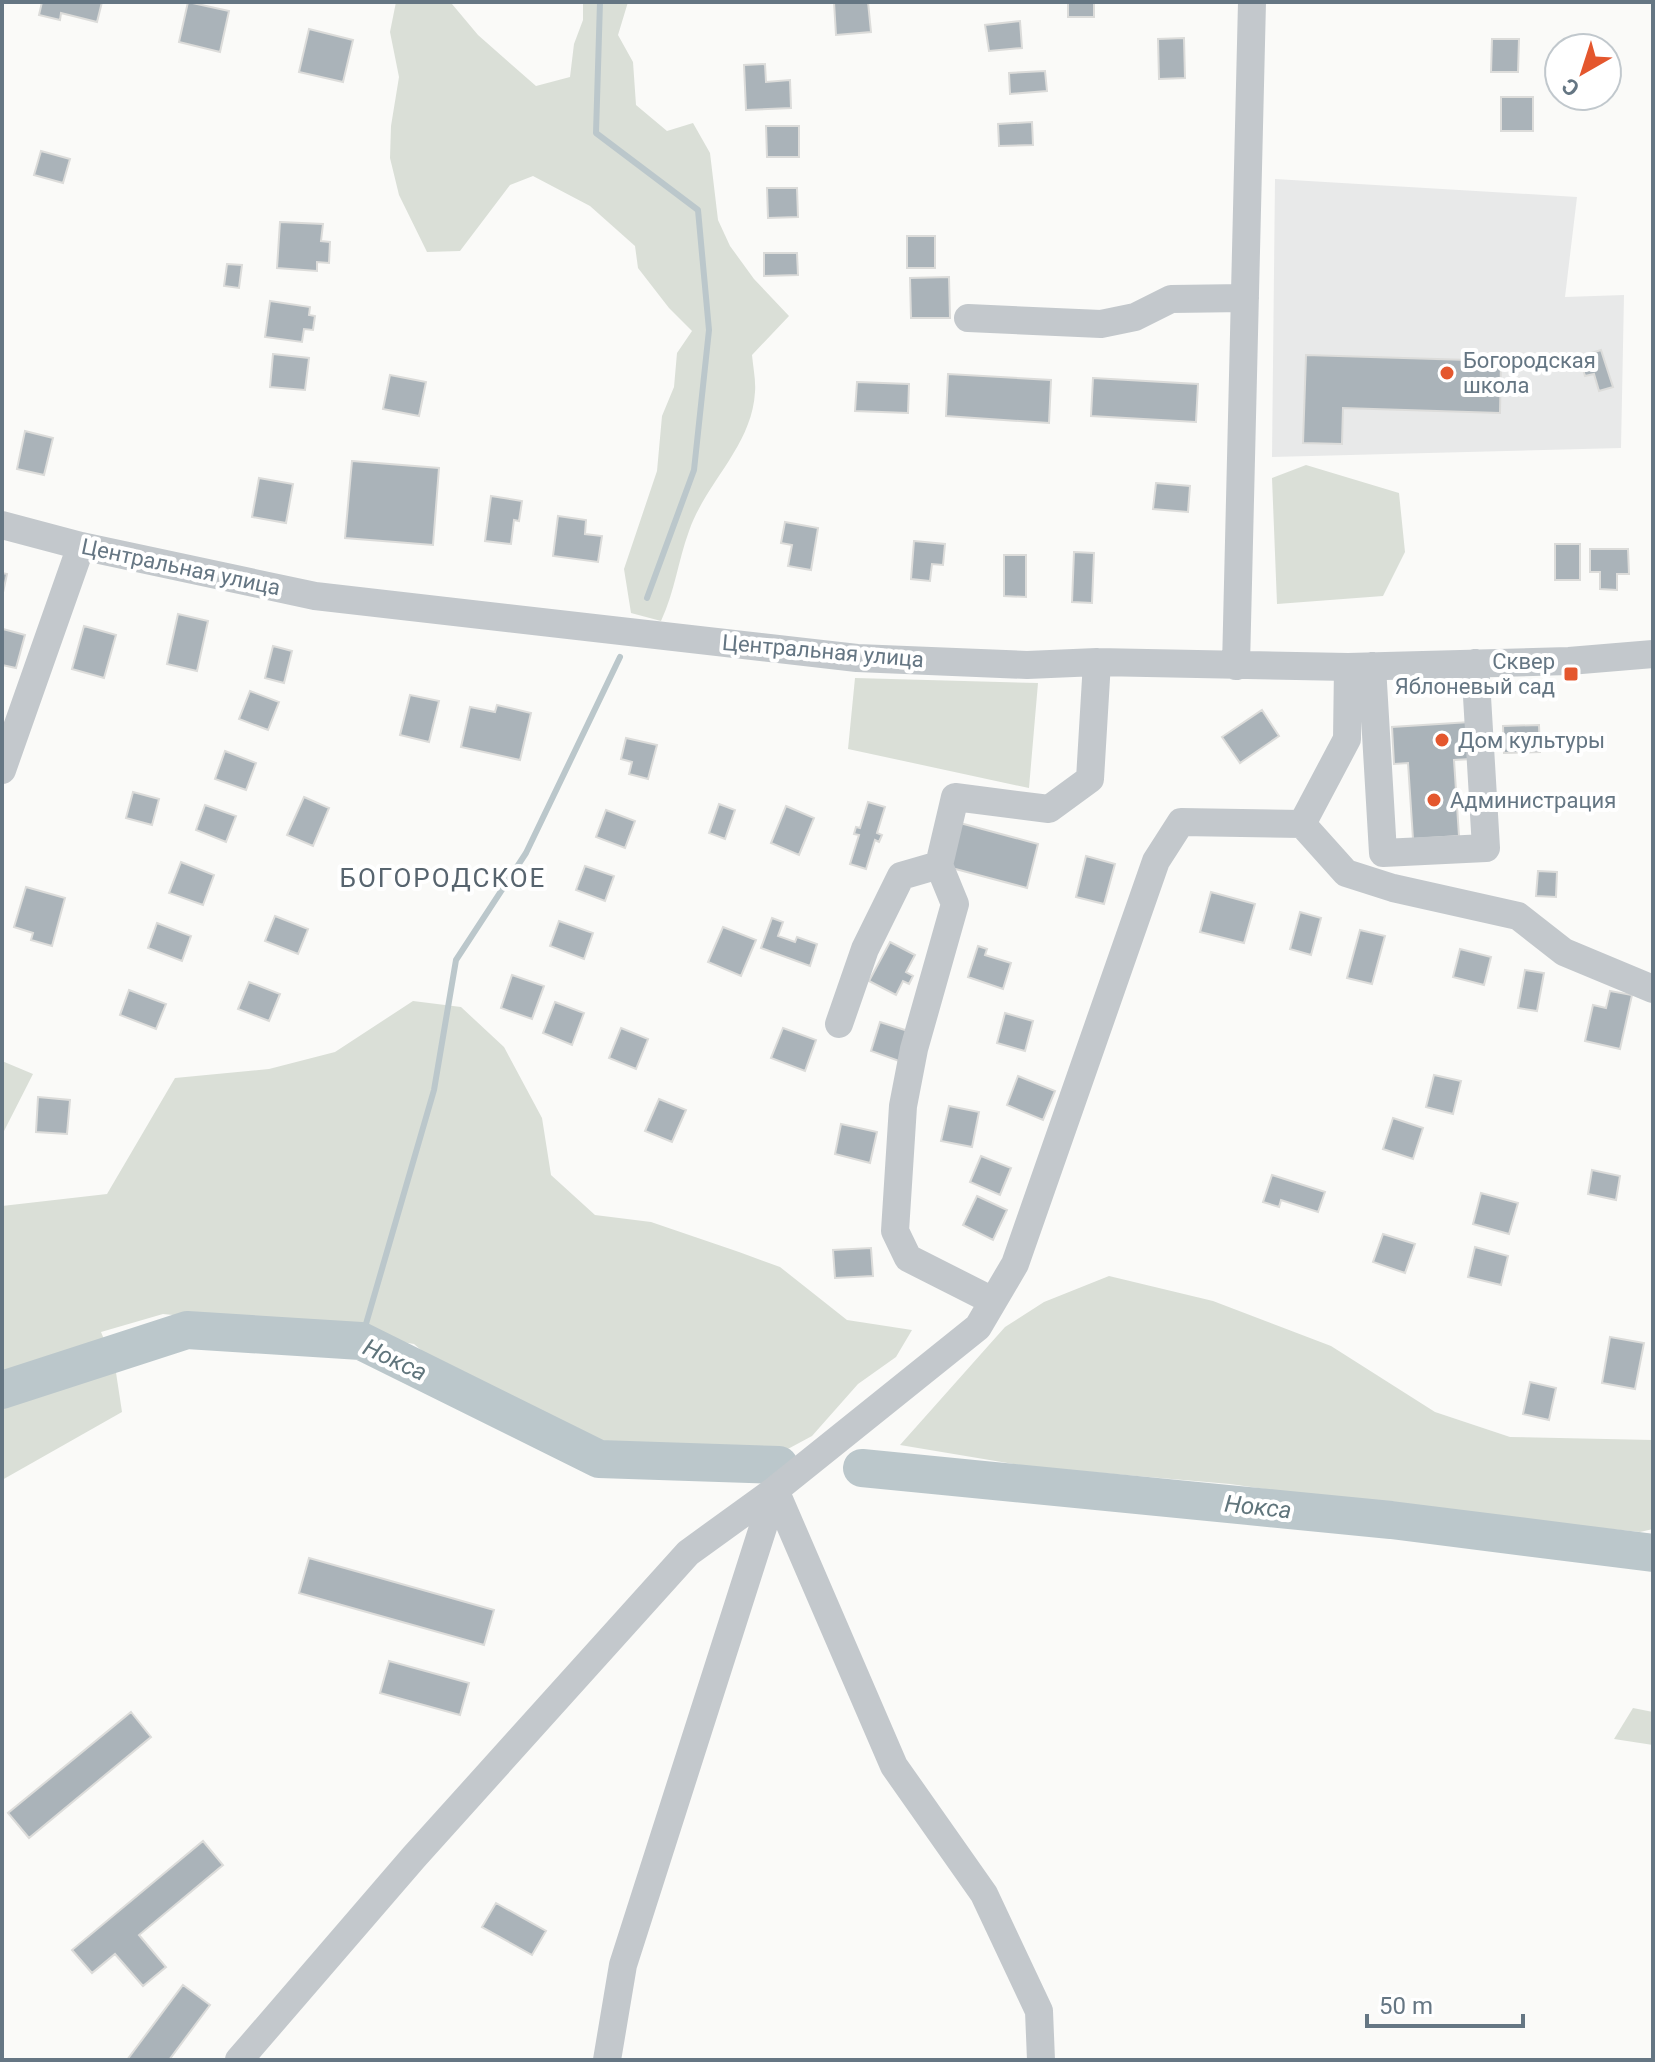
<svg xmlns="http://www.w3.org/2000/svg" width="1655" height="2062" font-family="Roboto,sans-serif">
<style>
.built{fill:#e8e9e9}
.green{fill:#dadfd7}
.lines{fill:none;stroke-linecap:round;stroke-linejoin:round}
.stream{stroke:#bbc7cb;stroke-width:6}
.river{stroke:#bbc7cb;stroke-width:38}
.building{fill:#aab3b9;stroke:#dcdcda;stroke-width:2}
.minor{stroke:#c3c8cc;stroke-width:28}
.poi-dot{fill:#e4572e;stroke:#fff;stroke-width:3}
.labels{text-anchor:middle;dominant-baseline:central;stroke-width:8;stroke-linejoin:round;paint-order:stroke}
.poi-label{font-size:22px;fill:#657683;stroke:#fff;text-anchor:start}
.street-label{font-size:22px;fill:#657683;stroke:#fff}
.water-label{font-size:24px;font-style:italic;fill:#60757c;stroke:#fff}
.quarter-label{font-size:26px;letter-spacing:2px;fill:#57646e;stroke:#fff}
</style>
<rect width="100%" height="100%" fill="#fafaf8"/>
<!-- built -->
<path class="built" d="M1275,179l302,18 -12,100 59,-2 -3,153 -349,9z"/>
<!-- green -->
<path class="green" d="M396,2h51l5,2 26,31 58,51 34,-9 4,-33 9,-24v-18h45l-10,33 15,27 3,43 31,26 26,-8 17,30 8,67 12,26 24,33 35,37 -37,39c1,12 4,25 3,37 -3,54 -49,90 -66,139 -11,30 -14,60 -28,90l-30,-8 -7,-44 33,-98 5,-55 12,-29 3,-34 15,-22 -23,-23 -31,-40 -3,-22 -45,-40 -57,-30 -23,9 -50,66 -33,1 -28,-57 -9,-37 1,-32 8,-49 -9,-45z
M1306,465l93,28 6,59 -22,44 -106,8 -5,-126z
M855,678l183,5 -9,105 -181,-39z
M413,1001l48,6 43,40 38,71 9,57 44,40 56,7 88,30 41,15 67,53 65,10 -16,27 -38,27 -46,52 -26,14 -37,-4 -138,-1 -68,-27 -100,-49 -29,-25 -71,-12 -180,-18 -62,18 14,34 7,46 -120,68v-274l105,-12 68,-116 94,-9 66,-17z
M2,1061l31,13 -31,61z
M1109,1276l104,25 118,45 104,66 75,25 143,3v89l-13,3 -262,-27 -148,-21 -198,-17 -132,-22 105,-118 39,-25z
M1633,1708l20,4v33l-39,-6z"/>
<g class="lines">
<!-- stream -->
<path class="stream" d="M600,2l-4,131 102,77 11,120 -15,140 -47,128
M361,1341l73,-251 22,-130 70,-107 94,-196"/>
<!-- river -->
<path class="river" d="M2,1390l185,-60 174,11 238,118 180,6
M862,1468l529,52 262,33"/>
</g>
<!-- building -->
<path class="building" d="M42,2h60l-5,20 -36,-9 -1,7 -21,-5z
M188,2l41,9 -9,41 -41,-10z
M834,2h34l3,30 -35,3z
M1068,2h26v15h-26z
M1020,21l2,27 -33,3 -4,-26z
M309,29l44,11 -10,42 -44,-10z
M1184,38l1,40 -26,1 -1,-40z
M1492,39h27l-1,33h-27z
M765,64l1,18 24,-2 1,28 -45,2 -2,-45z
M1045,71l2,20 -37,3 -1,-21z
M1501,97h32v34h-32z
M1032,122l1,23 -34,1 -1,-22z
M766,126h33v31h-32z
M41,151l29,8 -7,24 -29,-8z
M767,188h30l1,29 -30,1z
M280,222l43,2 -2,17 9,1 -1,21 -12,-1v9l-40,-3z
M907,236h28v32h-28z
M764,253h33l1,22 -34,1z
M227,264l15,1 -3,23 -15,-2z
M949,277l1,41h-39l-1,-40z
M270,301l40,6 -1,8 6,1 -2,14 -9,-1 -2,13 -37,-5z
M1601,350l12,37 -14,4 -5,-17 -9,2 -3,-10 9,-2 -3,-10z
M273,354l36,4 -4,32 -35,-3z
M1306,355l195,6 -1,52 -157,-5 -1,36 -39,-1z
M948,374l103,6 -2,43 -103,-7z
M390,375l36,7 -7,34 -36,-7z
M1093,378l105,6 -2,38 -105,-6z
M857,382l52,2 -1,29 -53,-2z
M25,431l28,7 -9,37 -27,-6z
M352,461l87,7 -6,77 -88,-7z
M259,478l34,6 -7,39 -34,-6z
M1156,483l34,3 -2,26 -35,-3z
M491,496l31,5 -3,20 -5,-1 -3,24 -26,-3z
M558,516l28,4 -1,14 17,2 -4,26 -45,-6z
M785,522l33,6 -7,42 -23,-4 4,-21 -11,-2z
M914,541l31,3 -2,21 -11,-1 -2,17 -19,-2z
M1555,544h25v36h-25z
M1590,549h38l1,25h-12v16l-17,-1v-17h-10z
M1074,552l20,1 -2,50 -20,-1z
M1004,555h22v42l-22,-1z
M2,573l5,1 -5,23z
M178,614l30,7 -11,50 -30,-7z
M84,626l32,9 -12,43 -32,-9z
M3,629l22,6 -9,33 -14,-3z
M273,646l19,5 -8,32 -19,-5z
M250,691l29,11 -11,28 -29,-11z
M410,695l29,6 -10,41 -29,-7z
M497,705l34,8 -11,47 -59,-13 9,-40 25,5z
M1262,710l17,26 -39,27 -18,-26z
M1470,722l2,37 -18,1 5,76 -46,3 -5,-76 -14,1 -2,-37z
M1539,725l1,27 -36,1 -1,-27z
M626,738l31,7 -9,34 -19,-5 3,-12 -11,-3z
M225,751l31,12 -10,27 -31,-11z
M133,792l26,7 -7,26 -26,-7z
M304,797l25,11 -16,38 -26,-11z
M868,802l17,5 -8,26 5,2 -3,7 -4,-2 -9,29 -16,-5 9,-29 -5,-1 2,-7 4,1z
M719,804l16,6 -10,29 -16,-6z
M205,805l31,11 -10,26 -30,-12z
M786,806l28,12 -15,37 -28,-12z
M606,810l29,11 -10,27 -29,-11z
M960,823l78,21 -11,44 -79,-21z
M1086,856l29,8 -11,40 -28,-7z
M181,862l33,13 -11,30 -34,-12z
M585,866l29,10 -9,25 -29,-11z
M1538,871l19,1 -1,25 -20,-1z
M26,887l39,11 -13,48 -21,-6 2,-7 -19,-6z
M1211,892l44,12 -11,39 -44,-11z
M1300,912l21,6 -10,37 -21,-6z
M275,916l33,13 -10,25 -33,-13z
M772,918l11,4 -5,14 17,6 2,-5 20,7 -7,22 -49,-18z
M559,921l34,12 -9,26 -34,-13z
M157,923l34,13 -9,25 -34,-13z
M723,927l33,13 -15,36 -33,-14z
M1360,930l25,6 -13,48 -25,-6z
M890,942l25,13 -9,17 7,4 -4,8 -6,-3 -7,14 -27,-14z
M978,946l9,3 -2,6 26,8 -8,26 -35,-12z
M1460,949l31,8 -7,28 -31,-8z
M1525,970l19,3 -7,38 -19,-3z
M512,975l32,11 -12,33 -31,-11z
M249,982l31,12 -11,27 -31,-12z
M129,990l37,14 -10,25 -36,-14z
M1610,991l22,4 -12,54 -35,-8 8,-36 13,3z
M555,1002l29,11 -12,32 -29,-12z
M1005,1013l28,8 -8,30 -28,-8z
M880,1022l28,9 -9,30 -28,-10z
M621,1028l27,11 -12,30 -27,-11z
M783,1028l33,12 -11,31 -34,-13z
M1434,1075l27,6 -8,33 -27,-7z
M1018,1076l37,15 -12,29 -36,-15z
M38,1097l32,3 -3,34 -31,-2z
M659,1099l27,11 -14,32 -27,-11z
M949,1106l30,6 -7,35 -31,-6z
M1393,1118l30,10 -10,31 -30,-10z
M841,1124l36,8 -7,31 -35,-9z
M981,1156l30,12 -11,27 -30,-13z
M1592,1170l28,6 -4,24 -28,-6z
M1272,1175l53,17 -7,20 -37,-12 -2,7 -16,-5z
M1481,1193l37,10 -9,31 -36,-10z
M977,1196l30,14 -14,30 -30,-15z
M1383,1234l32,10 -10,29 -32,-11z
M1475,1247l33,9 -7,29 -33,-8z
M871,1248l2,28 -38,2 -2,-28z
M1610,1337l34,6 -9,46 -33,-6z
M1530,1382l26,6 -7,32 -26,-6z
M309,1558l185,52 -10,35 -185,-52z
M389,1661l80,22 -9,32 -80,-22z
M131,1712l20,25 -122,101 -21,-25z
M203,1841l20,24 -84,70 27,32 -23,19 -28,-32 -23,19 -20,-23z
M496,1903l50,28 -14,24 -50,-28z
M183,1985l27,20 -41,55h-42z"/>
<g class="lines">
<!-- minor -->
<path class="minor" d="M968,318l133,6 34,-7 36,-18 74,-1
M2,525l79,21 234,50 542,62 170,7 70,-3 251,5 221,-6 84,-7
M1236,666l16,-664
M1372,666l11,187 103,-5 -11,-185
M2,770l79,-224
M1302,824l44,49 47,15 125,28 46,36 89,37
M839,1024l26,-75 36,-73 38,-11
M993,1301l-85,-43 -13,-27 8,-125 11,-57 41,-145 -16,-39 16,-68 94,12 41,-30 7,-117
M239,2060l175,-203 274,-304 87,-63 119,276 90,128 55,117 2,49
M607,2060l16,-95 152,-475 203,-163 37,-63 141,-403 25,-39 121,2 45,-85 1,-72"/>
</g>
<!-- markers -->
<g class="poi-dot">
<circle cx="1447" cy="373" r="8"/>
<rect x="1563" y="666" width="16" height="16" rx="4"/>
<circle cx="1442" cy="740" r="8"/>
<circle cx="1434" cy="800" r="8"/>
</g>
<g class="labels">
<!-- poi labels -->
<g class="poi-label">
<text x="1463" y="360">Богородская<tspan x="1463" dy="25">школа</tspan></text>
<text x="1555" y="661" text-anchor="end">Сквер<tspan x="1555" dy="25">Яблоневый сад</tspan></text>
<text x="1458" y="740">Дом культуры</text>
<text x="1450" y="800">Администрация</text>
</g>
<!-- street labels -->
<g class="street-label">
<text transform="translate(181 567) rotate(12)">Центральная улица</text>
<text transform="translate(823 651) rotate(5)">Центральная улица</text>
</g>
<!-- water labels -->
<g class="water-label">
<text transform="translate(395 1360) rotate(25)">Нокса</text>
<text transform="translate(1258 1507) rotate(6)">Нокса</text>
</g>
<!-- quarter labels -->
<g class="quarter-label">
<text x="443" y="878">БОГОРОДСКОЕ</text>
</g>
</g>
<!-- border -->
<rect width="1655" height="2062" fill="none" stroke="#657683" stroke-width="8"/>
<!-- north arrow -->
<g transform="translate(1583 72) rotate(219)"><circle r="38" fill="#ffffff" stroke="#c1c8cd" stroke-width="2"/>
<path d="M0-6L14 30L0 20L-14 30Z" fill="#e4572e"/>
<text y="-12" font-size="22" font-weight="bold" text-anchor="middle" fill="#657683">С</text>
</g>
<!-- scale -->
<path d="M1367 2014v12h156v-12" fill="none" stroke="#657683" stroke-width="4"/>
<text x="1379" y="2014" font-size="24" fill="#657683" stroke="#ffffff" stroke-width="6" paint-order="stroke">50 m</text>
</svg>
